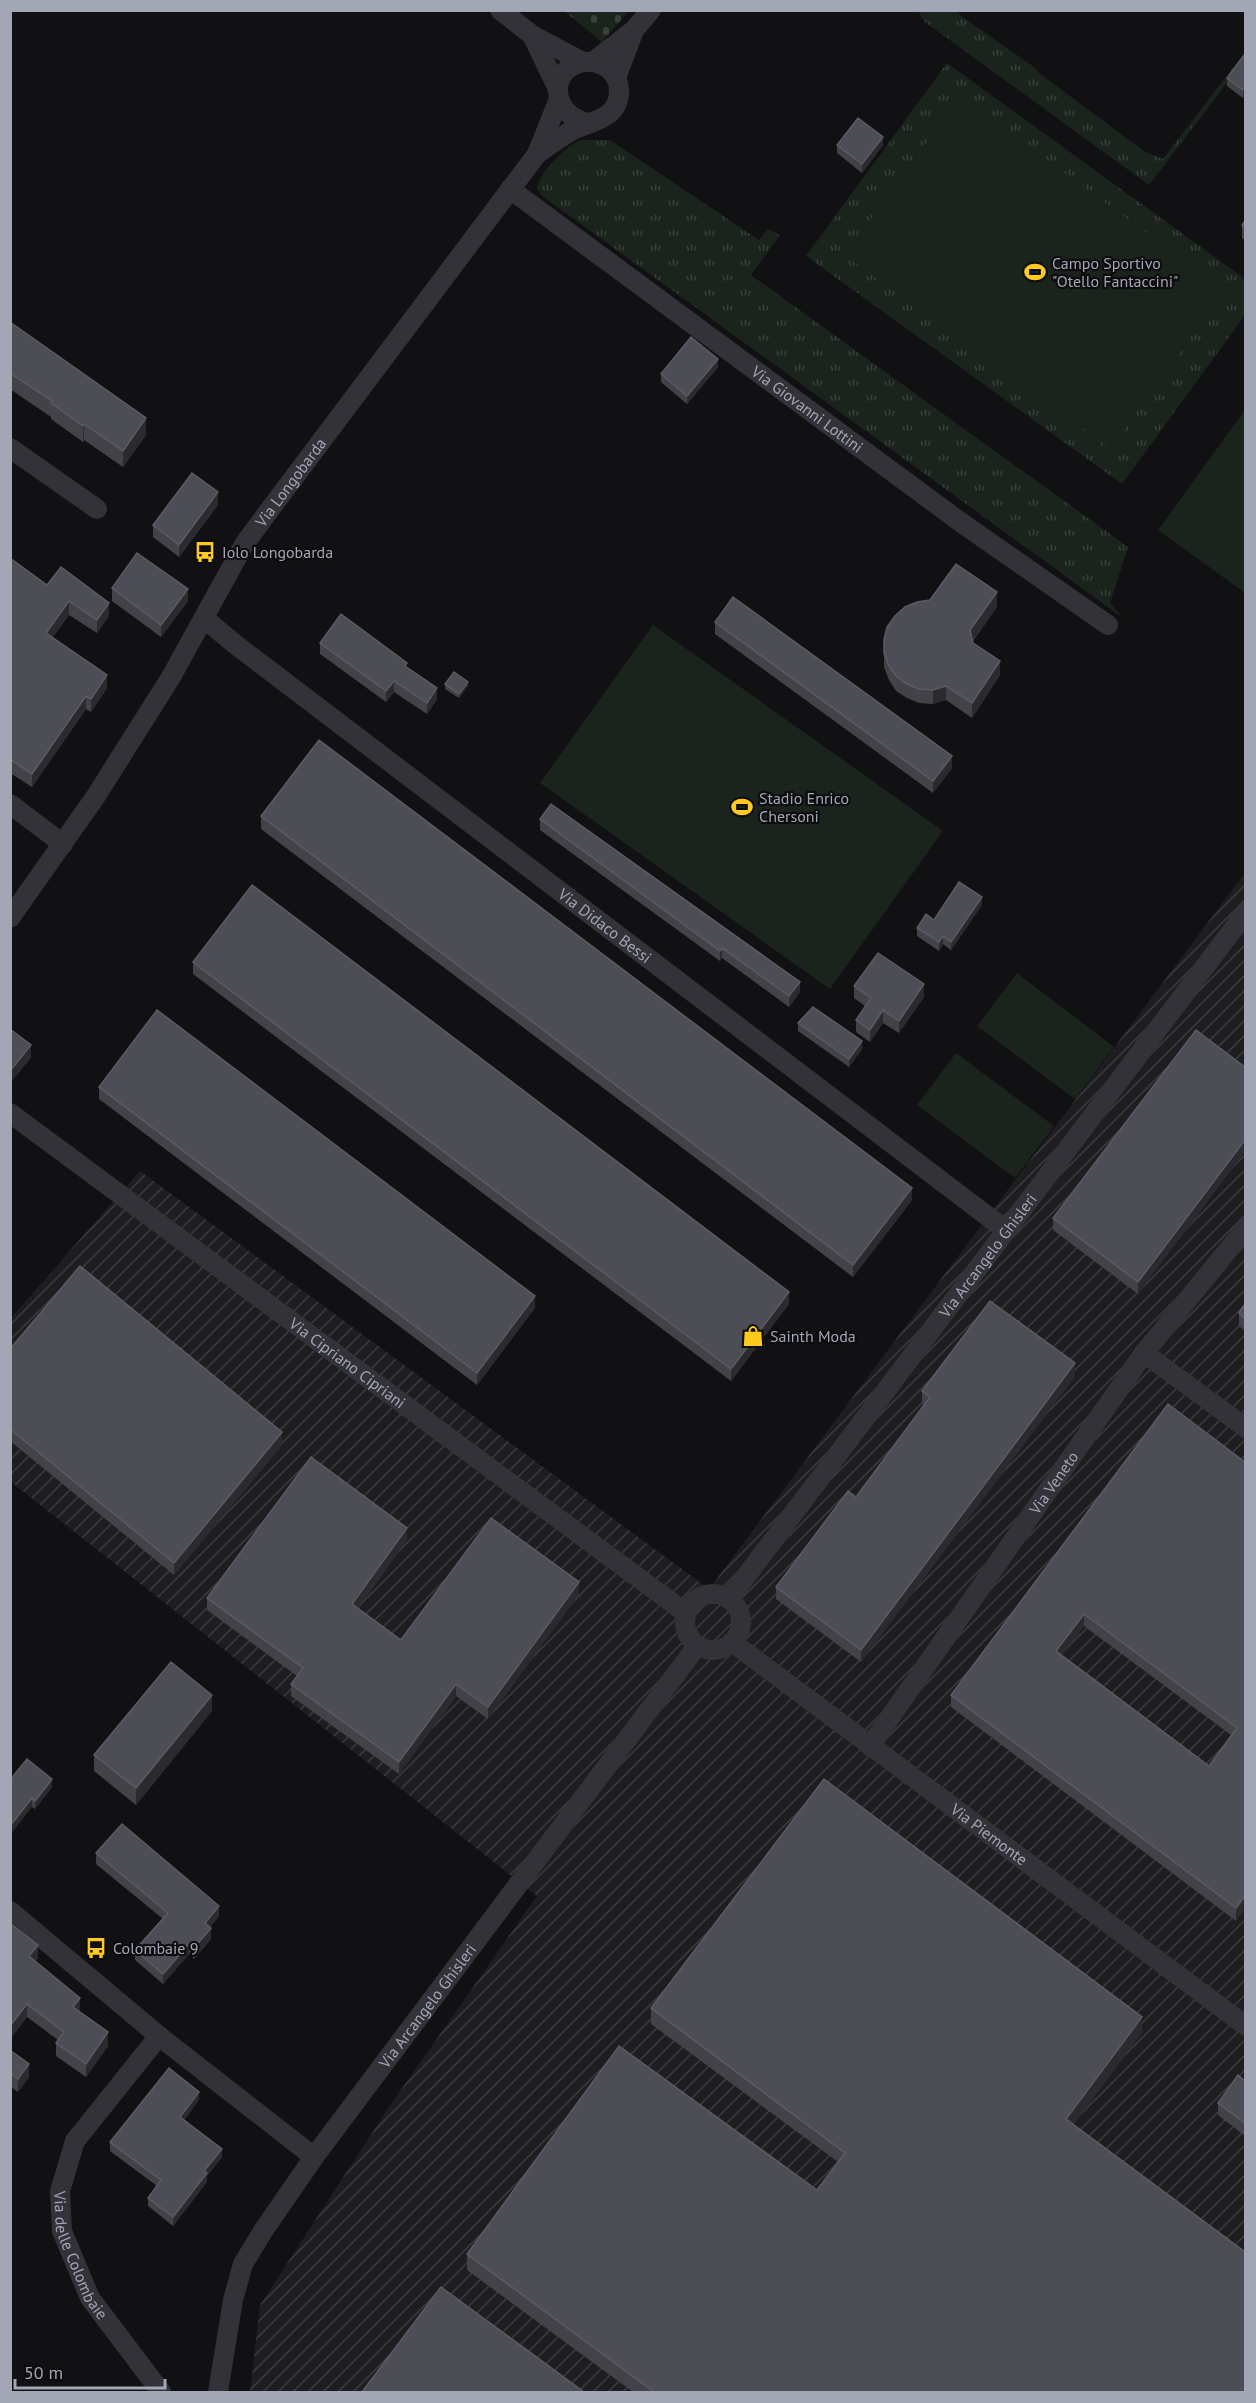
<svg xmlns="http://www.w3.org/2000/svg" width="1256" height="2403" font-family="'PT Sans',sans-serif">
<style>
.industrial{fill:url(#industrial-furrows)}
.grass{fill:url(#grass-tufts)}
.cemetery{fill:url(#cemetery-stones)}
.garden{fill:#1b231d}
.lines{fill:none;stroke-linecap:round;stroke-linejoin:round}
.street{stroke:#323238;stroke-width:20}
.wall{fill:#434249;fill-rule:evenodd}
.shaded-wall{fill:#2b2a2f}
.building{fill:#4d4d55;stroke:#5b5b64;stroke-width:1.5;fill-rule:evenodd}
.labels{text-anchor:middle;dominant-baseline:central;stroke-width:4.5;stroke-linejoin:round;paint-order:stroke}
.poi-label{font-size:16px;fill:#a2a6b5;stroke:#0d0c0e;text-anchor:start}
.street-label{font-size:16px;fill:#a2a6b5;stroke:#0d0c0e}
</style>
<defs>
<pattern id="industrial-furrows" width="10" height="10" patternUnits="userSpaceOnUse" patternTransform="scale(1.5)"><rect width="10" height="10" fill="#1e1d20"/><path d="M-1 1l2-2M0 10L10 0M9 11l2-2" fill="none" stroke="#3c3b3e"/></pattern>
<pattern id="grass-tufts" width="24" height="20" patternUnits="userSpaceOnUse" patternTransform="scale(1.5)"><rect width="24" height="20" fill="#1b231d"/><path d="M3 7l-1-3M5 7V3M7 7l1-3M15 17l-1-3M17 17v-4M19 17l1-3" fill="none" stroke="#39403c"/></pattern>
<pattern id="cemetery-stones" width="16" height="16" patternUnits="userSpaceOnUse" patternTransform="scale(1.5)"><rect width="16" height="16" fill="#1b231d"/><path d="M2 7V4a2 2 0 0 1 4 0v3zM10 15v-3a2 2 0 0 1 4 0v3z" fill="#39403c"/></pattern>
</defs>
<rect width="100%" height="100%" fill="#111113"/>
<!-- industrial -->
<path class="industrial" d="M1245,873v1519h-995l10,-87 129,-198 148,-211 -526,-414v-164l129,-147 569,418z"/>
<!-- grass -->
<path class="grass" d="M918,11h39l4,5 73,51 5,6 106,79 18,7 82,-107v7l-96,126 -224,-163z
M947,63l298,216v36l-123,169 -316,-228z
M582,140h28l149,100 9,-11 12,6 -29,40 377,272 -18,56 13,15 -582,-423 -4,-6c1,-16 30,-45 45,-49z"/>
<!-- cemetery -->
<path class="cemetery" d="M564,11l65,-1v1l-27,31z"/>
<!-- garden -->
<path class="garden" d="M960,97l265,193 -115,158 -266,-193z
M1245,410v183l-87,-63z
M653,625l290,206 -113,158 -290,-206z
M1017,973l97,74 -39,52 -98,-73z
M956,1053l98,73 -39,52 -98,-73z"/>
<g class="lines">
<!-- street -->
<g class="street">
<path d="M500,10l32,25 51,27"/>
<path d="M532,35l26,54"/>
<path d="M593,62l41,-32 17,-20"/>
<path d="M616,78l18,-48"/>
<path d="M537,154l22,-55"/>
<path id="s1" d="M510,189l449,332 149,104"/>
<path d="M10,448l87,61"/>
<path id="s2" d="M205,619l31,26 771,586"/>
<path d="M10,804l53,40"/>
<path id="s3" d="M10,918l86,-122 75,-119 74,-134 23,-31 269,-358c11,-8 22,-16 34,-23 20,-10 49,-12 48,-41 0,-7 -4,-15 -9,-20 -7,-6 -16,-9 -26,-8 -36,5 -35,54 5,61"/>
<path id="s4" d="M10,1113l676,500"/>
<path d="M1144,1353l102,75"/>
<circle cx="713" cy="1622" r="28"/>
<path id="s5" d="M729,1599l517,-687"/>
<path id="s6" d="M732,1642l514,384"/>
<path id="s7" d="M870,1746l274,-393 102,-125"/>
<path d="M10,1911l149,125 155,121"/>
<path id="s8" d="M159,2036l-84,105 -15,50 2,40 28,67 71,94"/>
<path id="s9" d="M218,2392l15,-92 10,-36 20,-33 51,-74 383,-511"/>
</g>
</g>
<!-- wall -->
<path class="wall" d="M1245,54l-2,44 -16,-12v-8z
M837,145h46l-21,28 -25,-20z
M1245,221v19l-3,-2v-13z
M10,322l136,113 -23,32 -39,-27 -1,2 -32,-23v-2l-41,-28z
M718,367l-31,37 -26,-22v-8z
M218,505l-39,52 -26,-20v-12z
M10,558l37,27 62,31 -12,17 -28,-18 -17,23 55,50 -16,24 -5,-3 -54,78 -22,-14z
M112,588l76,13 -27,36 -49,-36z
M997,607l-24,34v2l27,32 -28,43 -26,-18 -13,4 -14,-1 -12,-5 -11,-7 -7,-11 -5,-13v-27z
M715,622l237,146 -19,25 -218,-159z
M320,643l117,56 -10,15 -33,-22 -8,10 -66,-48z
M445,684l23,2 -9,12 -14,-9z
M261,816l651,384 -59,77 -592,-448z
M540,819l260,173 -11,15 -67,-49 -2,3 -180,-131z
M982,905l-31,45 -8,-6 -4,7 -22,-15v-8l17,-8z
M193,962l596,342 -58,77 -538,-407z
M854,986l70,11 -25,36 -16,-10 -13,19 -14,-10v-12l9,-14 -11,-8z
M798,1023l64,26 -13,18 -51,-36z
M1245,1067l-107,227 -85,-64v-12z
M99,1087l436,221 -58,77 -378,-286z
M1245,1304v27l-6,-5v-13z
M10,1349l272,96 -108,130 -164,-134z
M1075,1376l-214,286 -85,-63v-12l80,-90 69,-92 -3,-1v-13z
M1245,1462l-9,459 -285,-214v-12zM1084,1626l147,109 -22,31 -147,-111z
M407,1540l-49,68 43,32 178,-46 -91,125 -32,-23 -57,78 -108,-78v-12l6,-8 -90,-66v-12z
M212,1711l-76,94 -42,-34v-16z
M10,1780l42,7 -17,22 -3,-2z
M96,1853l123,63 -9,11 1,12 -17,20 -5,-5 -26,30 -28,-24v-10l28,-31 -67,-55z
M10,1926l28,32 -3,3 73,85 -22,31 -30,-21v-13l2,-3 -31,-23 -17,22z
M651,2008l491,24 -69,93 172,267h-612l-166,-122v-16l350,-64 21,-28 -187,-138z
M10,2050l19,27 -11,15 -8,-6z
M1245,2081v55l-27,-21v-12z
M199,2100l-15,20 38,37 -15,19v6l-34,44 -25,-20v-8l9,-12 -47,-35v-9z"/>
<!-- shaded-wall -->
<path class="shaded-wall" d="M1245,87v8l-2,3v-8z
M883,137v8l-21,28v-9z
M718,359v8l-31,37v-8z
M146,418v17l-23,32v-16z
M84,424v16l-1,2v-16z
M218,492v13l-39,52v-12z
M188,589v12l-27,36v-12z
M997,592v15l-27,37v-14z
M69,601v14l-23,32v-14z
M109,603v13l-12,17v-13z
M1000,661v14l-28,43v-15z
M107,675v13l-16,24v-13z
M394,681v11l-8,10v-11z
M468,682v4l-9,12v-4z
M946,686v14l-13,4v-14z
M437,688v11l-10,15v-11z
M86,696v13l-54,78v-13z
M952,756v12l-19,25v-12z
M982,897v8l-31,45v-8z
M943,936v8l-4,7v-9z
M722,948v10l-2,3v-10z
M800,982v10l-11,15v-11z
M924,984v13l-25,36v-12z
M883,1010v13l-13,19v-12z
M862,1041v8l-13,18v-8z
M31,1045v13l-20,24v-12z
M1245,1140v12l-107,142v-12z
M912,1188v12l-59,77v-12z
M789,1292v12l-58,77v-12z
M535,1296v12l-58,77v-12z
M1075,1363v13l-214,286v-12z
M282,1432v13l-108,130v-12z
M407,1528v12l-55,76v-12z
M579,1582v12l-91,125v-12z
M1084,1614v12l-28,37v-12z
M456,1684v12l-57,78v-12z
M212,1695v16l-76,94v-17z
M52,1779v8l-17,22v-8z
M32,1798v9l-22,28v-9z
M1245,1896v12l-9,13v-13z
M219,1906v10l-14,17v-10z
M211,1928v11l-17,20v-11z
M189,1944v10l-26,30v-10z
M38,1945v13l-9,11v-13z
M80,1998v13l-7,9v-13z
M27,2004v13l-17,22v-13z
M1142,2017v15l-76,103v-16z
M108,2032v14l-22,31v-13z
M29,2064v13l-11,15v-13z
M199,2092v8l-19,25v-8z
M222,2149v8l-15,19v6l-34,44v-9l31,-46z"/>
<!-- building -->
<path class="building" d="M1245,54v33l-2,3 -16,-12z
M858,118l25,19 -21,27 -25,-19z
M1245,221v7l-3,-3z
M10,322l136,96 -23,33 -39,-27 -1,2 -32,-23 1,-2 -42,-28z
M691,337l27,22 -31,37 -26,-22z
M192,473l26,19 -39,53 -26,-20z
M137,553l51,36 -27,36 -49,-37z
M10,558l37,27 14,-18 48,36 -12,17 -28,-19 -23,32 61,42 -16,24 -5,-3 -54,78 -22,-15z
M956,564l41,28 -27,38 3,13 27,18 -28,42 -26,-17 -13,4 -14,-1 -12,-5 -11,-8 -7,-10 -5,-13v-13l3,-13 8,-11 10,-9 12,-5 13,-2z
M733,597l219,159 -19,25 -218,-159z
M341,614l66,49 -2,3 32,22 -10,15 -33,-22 -8,10 -66,-48z
M454,672l14,10 -9,12 -14,-10z
M319,740l593,448 -59,77 -592,-449z
M551,804l249,178 -11,14 -67,-48 -2,3 -180,-132z
M959,882l23,15 -31,45 -8,-6 -4,6 -22,-14 9,-14 8,6z
M252,885l537,407 -58,77 -538,-407z
M878,953l46,31 -25,37 -16,-11 -13,20 -14,-10 15,-22 -17,-12z
M813,1007l49,34 -13,18 -51,-36z
M157,1010l378,286 -58,77 -378,-286z
M10,1029l21,16 -20,25 -1,-1z
M1196,1030l49,37v73l-107,142 -85,-64z
M80,1266l202,166 -108,131 -164,-134v-80z
M990,1301l85,62 -214,287 -85,-63 72,-96 8,6 74,-100 -8,-6z
M1245,1304v15l-6,-6z
M1168,1404l77,58v434l-9,12 -285,-213zM1084,1614l153,114 -28,38 -153,-115z
M311,1457l96,71 -55,76 49,36 90,-122 88,64 -91,125 -32,-23 -57,78 -108,-78 12,-16 -96,-70z
M171,1662l41,33 -76,93 -42,-33z
M27,1759l25,20 -17,22 -3,-3 -22,28v-46z
M824,1779l318,238 -76,102 179,133v140h-591l-187,-138 152,-208 198,144 28,-37 -194,-145z
M122,1824l97,82 -14,17 6,5 -17,20 -5,-4 -26,30 -28,-24 33,-37 -72,-60z
M12,1925l26,20 -9,11 51,42 -7,9 35,25 -22,32 -30,-21 8,-11 -37,-28 -17,22v-100z
M10,2050l19,14 -11,15 -8,-6z
M169,2068l30,24 -19,25 42,32 -18,22 3,2 -34,44 -25,-19 13,-18 -51,-38z
M1238,2075l7,6v42l-27,-20z
M441,2287l143,105h-222z"/>
<!-- icons -->
<defs>
<symbol id="stadium-bare" viewBox="-9 -9 18 18"><path d="M0-5a6.5 5 0 1 0 0 10a6.5 5 0 1 0 0-10ZM-3.5-1.8h7v3.6h-7Z" fill="#ffca1e" stroke="#0d0c0e" stroke-width="2.5" paint-order="stroke"/></symbol>
<symbol id="bus-bare" viewBox="-9 -9 18 18"><path d="M-5-6H5V4H4V6H2V4H-2V6H-4V4H-5ZM-3.5-4V0h7V-4ZM-3.5 1.2v1.5H-2V1.2ZM2 1.2v1.5H3.5V1.2Z" fill="#ffca1e" stroke="#0d0c0e" stroke-width="2.5" paint-order="stroke"/></symbol>
<symbol id="shop-bare" viewBox="-9 -9 18 18"><path d="M-5-2.5h2.3a2.7 3.5 0 0 1 5.4 0H5L5.5 6h-11ZM-1.5-2.5h3a1.5 2.3 0 0 0-3 0Z" fill="#ffca1e" stroke="#0d0c0e" stroke-width="2.5" paint-order="stroke"/></symbol>
</defs>
<g fill-rule="evenodd">
<use href="#stadium-bare" x="1020" y="257" width="30" height="30"/>
<use href="#bus-bare" x="190" y="537" width="30" height="30"/>
<use href="#stadium-bare" x="727" y="792" width="30" height="30"/>
<use href="#shop-bare" x="738" y="1321" width="30" height="30"/>
<use href="#bus-bare" x="81" y="1933" width="30" height="30"/>
</g>
<g class="labels">
<!-- poi labels -->
<g class="poi-label">
<text x="1052" y="263">Campo Sportivo<tspan x="1052" dy="18">"Otello Fantaccini"</tspan></text>
<text x="222" y="552">Iolo Longobarda</text>
<text x="759" y="798">Stadio Enrico<tspan x="759" dy="18">Chersoni</tspan></text>
<text x="770" y="1336">Sainth Moda</text>
<text x="113" y="1948">Colombaie 9</text>
</g>
<!-- street labels -->
<g class="street-label">
<text stroke="none"><textPath href="#s1" startOffset="370">Via Giovanni Lottini</textPath></text>
<text stroke="none"><textPath href="#s3" startOffset="519">Via Longobarda</textPath></text>
<text stroke="none"><textPath href="#s2" startOffset="504">Via Didaco Bessi</textPath></text>
<text stroke="none"><textPath href="#s5" startOffset="430">Via Arcangelo Ghisleri</textPath></text>
<text stroke="none"><textPath href="#s4" startOffset="420">Via Cipriano Cipriani</textPath></text>
<text stroke="none"><textPath href="#s7" startOffset="321">Via Veneto</textPath></text>
<text stroke="none"><textPath href="#s6" startOffset="321">Via Piemonte</textPath></text>
<text stroke="none"><textPath href="#s9" startOffset="448">Via Arcangelo Ghisleri</textPath></text>
<text stroke="none"><textPath href="#s8" startOffset="255">Via delle Colombaie</textPath></text>
</g>
</g>
<!-- border -->
<rect width="1256" height="2403" fill="none" stroke="#a2a6b5" stroke-width="24"/>
<!-- scale -->
<path d="M15 2379v9h150v-9" fill="none" stroke="#a2a6b5" stroke-width="3"/>
<text x="24" y="2379" font-size="18" fill="#a2a6b5" stroke="#0d0c0e" stroke-width="4.5" paint-order="stroke">50 m</text>
</svg>
